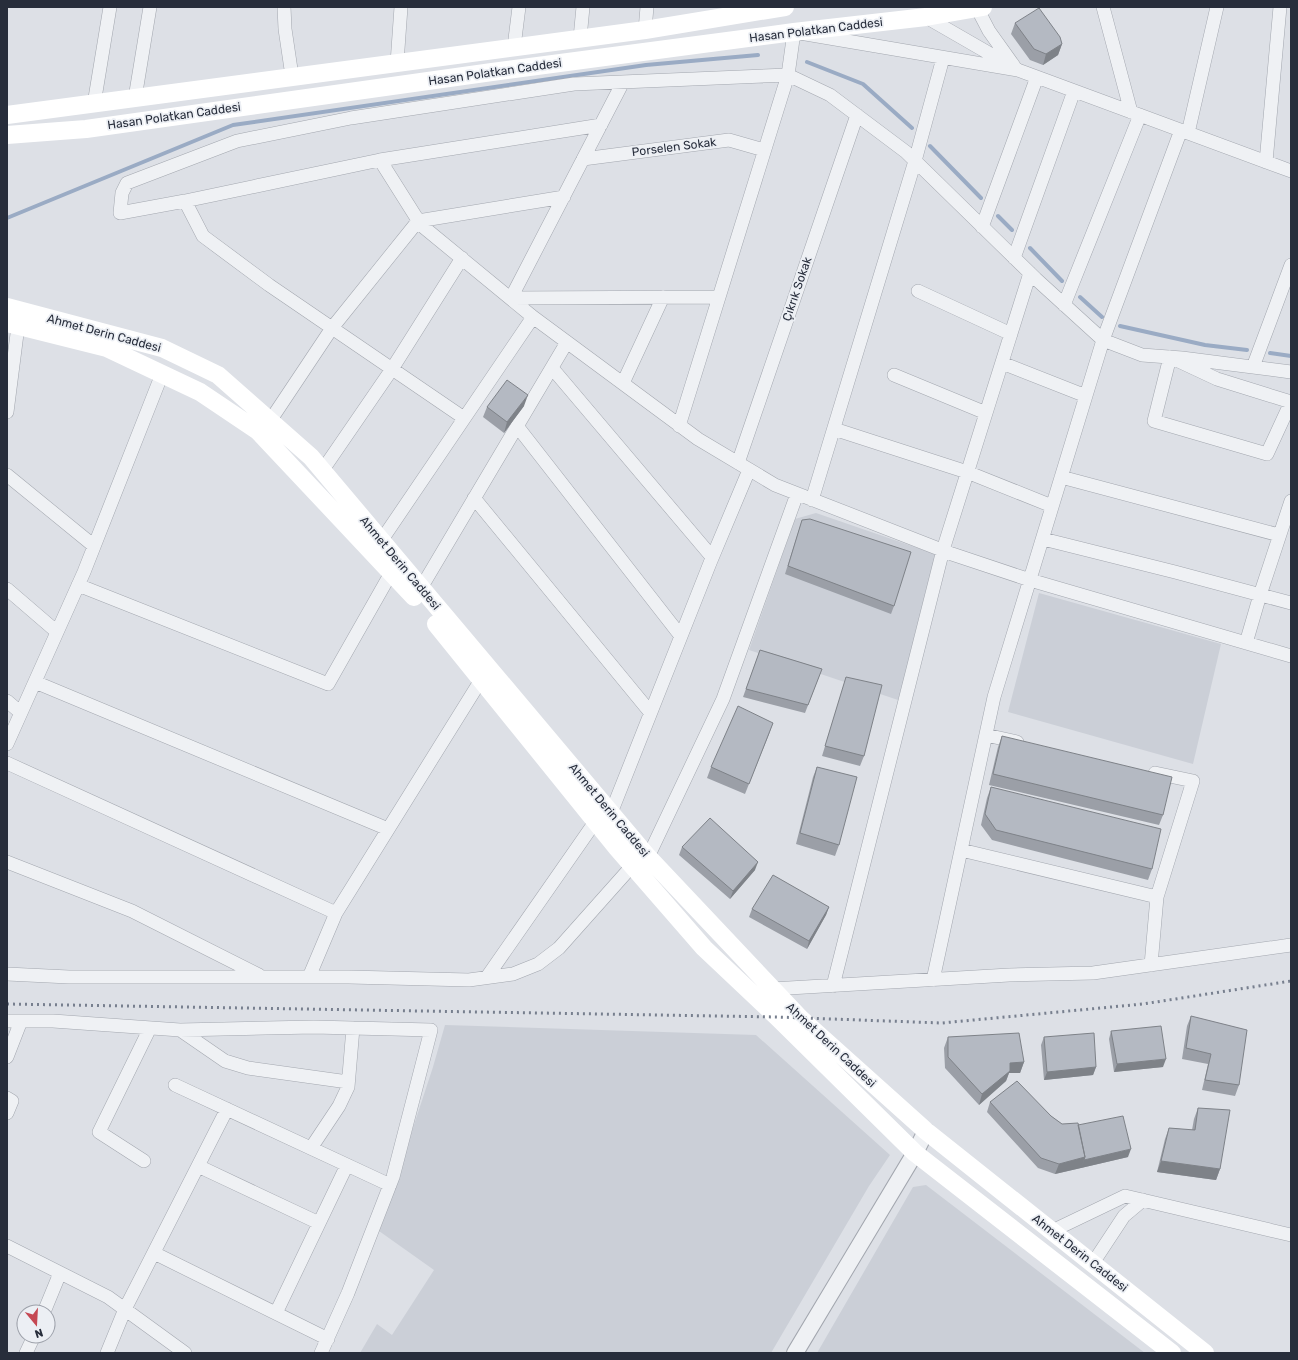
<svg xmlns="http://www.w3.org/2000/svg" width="1298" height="1360" font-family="Rubik,sans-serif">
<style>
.built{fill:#cbcfd7}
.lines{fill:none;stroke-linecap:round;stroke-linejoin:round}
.stream{stroke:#9aabc4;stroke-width:4}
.minor-casing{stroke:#a3a7af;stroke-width:14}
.tertiary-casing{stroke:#a3a7af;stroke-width:18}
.minor{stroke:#eff1f4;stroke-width:13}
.tertiary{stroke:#eff1f4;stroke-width:16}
.secondary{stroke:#fff;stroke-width:18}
.rail{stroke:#777f8e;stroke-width:3;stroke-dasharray:2 4;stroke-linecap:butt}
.wall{fill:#9b9fa7}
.shaded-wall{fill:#7e8288}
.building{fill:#b4b9c2;stroke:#7e8288}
.labels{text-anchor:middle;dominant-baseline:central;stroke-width:3.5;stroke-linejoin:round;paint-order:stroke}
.street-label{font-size:12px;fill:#272d3b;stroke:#eceff4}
</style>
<rect width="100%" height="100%" fill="#dde0e6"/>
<!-- built -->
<path class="built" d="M816,513l125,43 -43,144 -149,-50 46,-131z
M1039,593l182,51 -28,120 -185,-52z
M445,1025l311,10 134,120 -21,31 -98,167h-411l17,-29 15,11 42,-65 -55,-39 54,-164z
M926,1185l219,168h-328l96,-166z"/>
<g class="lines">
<!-- stream -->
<path class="stream" d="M807,62l56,22 49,44
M930,146l51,52
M998,216l14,14
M7,218l226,-93 413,-60 112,-10
M1030,248l32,33
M1080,297l22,20
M1120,326l85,19 42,5
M1270,353l21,3"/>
<defs>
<path id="minor" d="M284,7l1,22 7,47
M1103,7l28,105
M977,8l12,23 25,35
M926,17l92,53 273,101
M645,30l2,-23
M580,38l3,-31
M514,47l5,-40
M397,63l4,-56
M623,82l-112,216 208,-1
M135,98l15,-91
M94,104l16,-97
M601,125l-221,35 -195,41 -65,12 2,-20 5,-10 110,-42 114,-23 223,-34 214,-9 42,20 76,57 130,127 67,61 39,15 40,3 109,14
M1188,133l29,-126
M583,159l146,-19 35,10
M380,160l41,65 112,92 165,122 77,46 177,69 78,26 261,76
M1266,162l14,-155
M185,201l18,35 66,49 195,133
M982,227l55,-150
M1014,258l60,-167
M918,291l93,43
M1064,305l76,-190
M1170,357l47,22 74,23 -24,52 -113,-33z
M1002,363l84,33
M1253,367l38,-102
M552,368l160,189
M894,375l92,38
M623,383l40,-86
M7,412l11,-86
M270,421l62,-93 86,-107 146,-24
M517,426l163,209
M679,426l109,-351 6,-43 224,38
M834,429l133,43 85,34
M738,463l119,-348
M322,471l70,-102 70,-111
M7,475l87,71
M1061,477l218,58
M474,498l176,214
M812,500l103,-339 28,-103
M1043,539l132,33 116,31
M381,541l152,-224
M78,585l250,99 63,-111
M421,588l146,-246
M7,589l50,43
M1246,643l14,-48 31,-94
M35,682l353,147
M7,701l14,12
M986,735l31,7
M7,744l77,-172 78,-198
M7,763l329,150
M611,813l99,-250 39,-93
M961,850l196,47
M7,862l125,49 127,64
M1151,965l6,-68 36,-116 -38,-8
M7,974l62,3h280l120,3 44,-6 25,-10 21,-16 73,-82 16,-9 75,-158 74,-205
M309,977l27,-64 145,-233
M487,977l108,-155
M933,980l61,-283 109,-357 78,-210
M833,986l110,-436 87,-277
M772,989l237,-14 84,-2 198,-28
M7,1021h46l127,9 134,-3 117,3 -38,147 -45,116 -27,60
M180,1030l45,31 23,7 100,14
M7,1057l14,-36
M175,1085l215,100
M7,1098l5,3 -5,12
M311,1148l28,-42 9,-19 5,-59
M144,1161l-45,-29 51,-104
M198,1166l121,57
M1052,1231l73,-35 166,39
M7,1246l101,51 77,56
M154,1253l174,86
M1093,1263l31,-47 19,-16
M44,1312l16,-39
M276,1313l71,-148
M26,1353l8,-17
M107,1353l18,-44 102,-200"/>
<path id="tertiary" d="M795,1353l120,-200 11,-22"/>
</defs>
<!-- minor casing -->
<use href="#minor" class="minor-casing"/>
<!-- tertiary casing -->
<use href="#tertiary" class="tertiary-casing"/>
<!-- minor -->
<use href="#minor" class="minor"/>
<!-- tertiary -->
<use href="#tertiary" class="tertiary"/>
<!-- secondary -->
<path class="secondary" d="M7,115l638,-85 140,-23
M7,135l79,-6 406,-57 302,-40 132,-15 57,-10
M7,307l155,41 56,27 93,82 337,400 152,161 126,113 279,222
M7,323l100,25 93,44 58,39 156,166
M436,624l181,224 87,100 73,69 138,136 257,200"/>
<!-- rail -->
<path class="rail" d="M7,1004l770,13 165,6 201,-19 148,-23"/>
</g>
<!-- wall -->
<path class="wall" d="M1015,23l47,21 -4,11 -15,10 -13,-5 -19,-26z
M524,406l-20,27 -21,-16 4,-10z
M802,520l92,86 -3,8 -106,-40z
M760,650l62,19 -17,44 -62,-16z
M846,677l18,79 -4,10 -38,-10 21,-68z
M773,723l-28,71 -38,-16 4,-11z
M1002,736l161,79 -4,10 -170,-40 9,-38z
M817,767l22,78 -4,11 -39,-12 17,-67z
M991,787l161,82 -4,11 -156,-40 -11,-15 6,-27z
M682,847l73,23 -25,29 -51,-44z
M829,907l-3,8 -19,34 -58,-32 3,-8z
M1191,1016l48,69 -4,11 -33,-6 6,-26 -26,-5 5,-33z
M1111,1031l52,36 -49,5 -5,-33z
M948,1037l76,25 -4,11h-11l-3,8 -27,24 -34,-37 -1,-20z
M1044,1037l52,30 -3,8 -49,5 -3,-35z
M990,1102l61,14 11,8 16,1 50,32 -73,17 -17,-6 -51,-56z
M1198,1108l22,61 -4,11 -59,-8 8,-33 4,-11 23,2 2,-11z"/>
<!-- shaded-wall -->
<path class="shaded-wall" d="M1062,44l-4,11 -15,10 3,-11z
M528,395l-4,11 -20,27 3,-11z
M773,723l-4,11 -24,60 4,-10z
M758,862l-3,8 -25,29 3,-8z
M829,907l-3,8 -19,34 2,-8z
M1166,1059l-3,8 -49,5 3,-8z
M1024,1062l-4,11h-11l-3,8 -27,24 3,-11 28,-31z
M1096,1067l-3,8 -49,5 3,-8z
M1131,1149l-3,8 -47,11 3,-8z
M1085,1157l-4,11 -26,6 4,-10z
M1161,1161l59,8 -4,11 -59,-8z"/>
<!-- building -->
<path class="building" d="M1039,8l21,29 2,7 -16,10 -12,-5 -19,-26z
M507,380l21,15 -21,27 -20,-15z
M810,519l101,33 -17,54 -106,-40 14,-46z
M760,650l62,19 -14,36 -62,-16z
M846,677l36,8 -18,71 -39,-10z
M738,706l35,17 -24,61 -38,-17z
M1002,736l170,41 -9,38 -170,-41z
M817,767l40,10 -18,68 -39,-12z
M991,787l170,42 -9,40 -156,-39 -11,-16z
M710,818l48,44 -25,29 -51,-44z
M773,875l56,32 -20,34 -57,-32z
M1191,1016l56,14 -8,55 -34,-5 6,-26 -25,-6z
M1161,1026l5,33 -49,5 -6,-33z
M1019,1033l5,29 -14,1v8l-28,23 -34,-37v-20z
M1094,1033l2,34 -49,5 -3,-35z
M1017,1081l34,35 11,8 16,-1 7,34 -26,7 -18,-6 -51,-56z
M1198,1108l32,2 -10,59 -59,-8 8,-33 26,2z
M1123,1116l8,33 -47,11 1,-3 -7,-32z"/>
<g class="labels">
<!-- street labels -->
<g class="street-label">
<text transform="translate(816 30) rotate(-7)">Hasan Polatkan Caddesi</text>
<text transform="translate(495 72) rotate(-8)">Hasan Polatkan Caddesi</text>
<text transform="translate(174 116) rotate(-8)">Hasan Polatkan Caddesi</text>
<text transform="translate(674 147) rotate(-7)">Porselen Sokak</text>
<text transform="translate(797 289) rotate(-71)">Çıkrık Sokak</text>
<text transform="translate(104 333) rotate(15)">Ahmet Derin Caddesi</text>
<text transform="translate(400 563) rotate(50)">Ahmet Derin Caddesi</text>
<text transform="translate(609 810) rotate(50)">Ahmet Derin Caddesi</text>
<text transform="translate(831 1045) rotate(43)">Ahmet Derin Caddesi</text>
<text transform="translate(1080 1253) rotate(38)">Ahmet Derin Caddesi</text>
</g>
</g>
<!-- border -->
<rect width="1298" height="1360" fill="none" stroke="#272d3b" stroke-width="16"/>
<!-- north arrow -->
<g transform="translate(36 1324) rotate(162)"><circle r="19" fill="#eceff4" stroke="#9da1aa"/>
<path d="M0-3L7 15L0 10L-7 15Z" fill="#c54853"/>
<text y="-6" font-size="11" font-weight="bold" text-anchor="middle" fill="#272d3b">N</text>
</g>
</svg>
